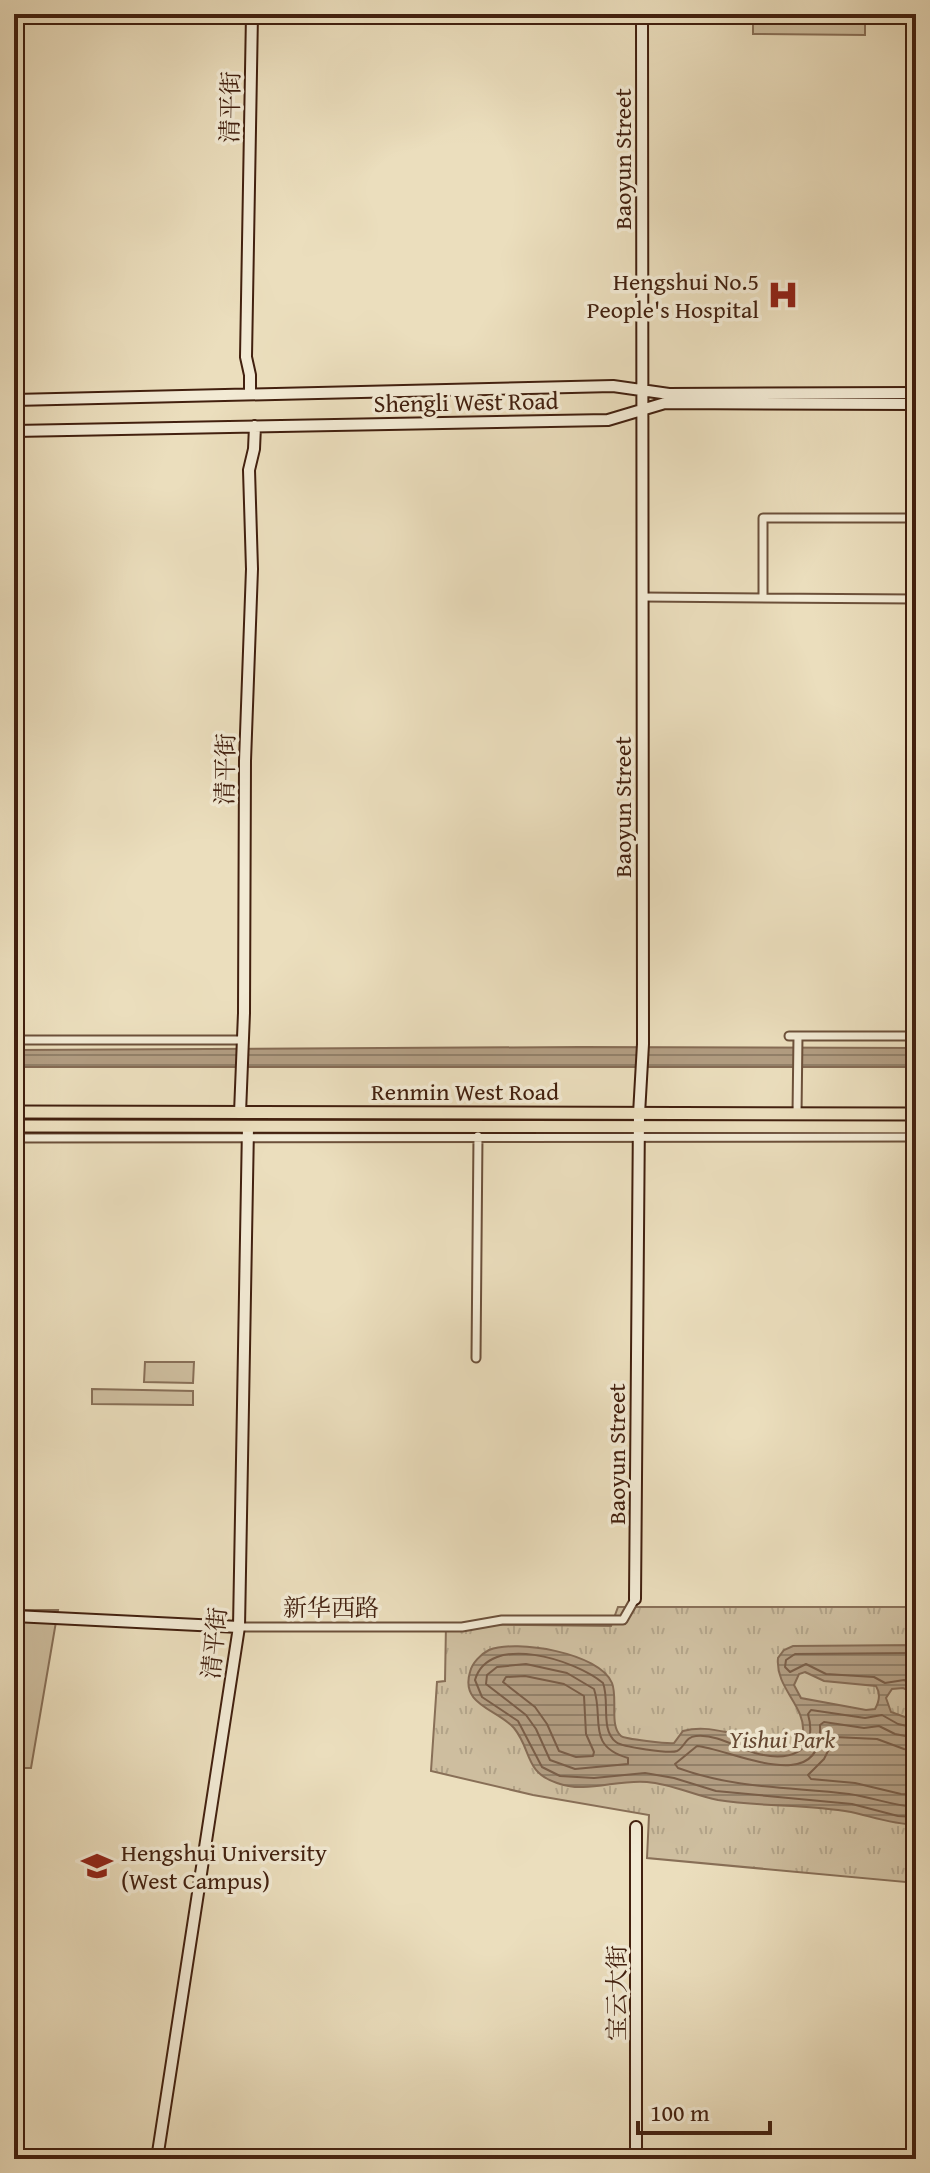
<svg xmlns="http://www.w3.org/2000/svg" width="930" height="2173" font-family="'Gentium Book Plus','Noto Serif SC',serif">
<style>
.grass{fill:#cebe9f;stroke:#886f57;stroke-width:2}
.park{fill:url(#park-tufts);stroke:#886f57;stroke-width:2}
.water{fill:url(#water-rules);stroke:#856b54;stroke-width:2;fill-rule:evenodd}
.lines{fill:none;stroke-linecap:round;stroke-linejoin:round}
.shore{stroke:#7a5e48;stroke-width:2}
.street-casing{stroke:#6c503a;stroke-width:11}
.secondary-casing{stroke:#42200f;stroke-width:14}
.primary-casing{stroke:#42200f;stroke-width:15}
.street{stroke:#f2ead4;stroke-width:7}
.secondary{stroke:#f2ead4;stroke-width:10}
.primary{stroke:#ebdebd;stroke-width:11}
.labels{text-anchor:middle;dominant-baseline:central;stroke-width:7;stroke-linejoin:round;paint-order:stroke}
.street-label{font-size:24px;fill:#42200f;stroke:#f2ead4}
.poi-label{font-size:24px;fill:#42200f;stroke:#f2ead4;text-anchor:end}
.park-label{font-size:24px;font-style:italic;fill:#654833;stroke:#f2ead4}
</style>
<defs>
<pattern id="park-tufts" width="24" height="20" patternUnits="userSpaceOnUse" patternTransform="scale(2)"><rect width="24" height="20" fill="#cebe9f"/><path d="M3 7l-1-3M5 7V3M7 7l1-3M15 17l-1-3M17 17v-4M19 17l1-3" fill="none" stroke="#b2a388"/></pattern>
<pattern id="water-rules" width="6" height="5" patternUnits="userSpaceOnUse" patternTransform="scale(2)"><rect width="6" height="5" fill="#b29d82"/><path d="M0 2.5h6" fill="none" stroke="#928069"/></pattern>
</defs>
<rect width="100%" height="100%" fill="#ebdebd"/>
<filter id="stains"><feTurbulence type="fractalNoise" baseFrequency=".0025" numOctaves="4"/><feColorMatrix values="0 0 0 0 .2 0 0 0 0 .09 0 0 0 0 .02 0 0 0 .5 -.17"/></filter>
<radialGradient id="worn" r=".72"><stop offset=".6" stop-color="#630" stop-opacity="0"/><stop offset="1" stop-color="#630" stop-opacity=".3"/></radialGradient>
<!-- grass -->
<path class="grass" d="M753,14h112v21l-112,-1z
M145,1362h49l-1,21 -49,-1z
M92,1389l101,2v14l-101,-1z
M14,1610h44l-27,158h-17l5,-41h-5z"/>
<!-- park -->
<path class="park" d="M618,1607h298v276l-269,-25 2,-43 -116,-20 -102,-24 6,-89 8,-1 1,-57 165,2z"/>
<!-- water -->
<path class="water" d="M580,1047l336,1v19h-902v-17z
M916,1645v49l-13,-6 -11,1 -6,9 5,14 25,9v104c-23,-1 -43,-8 -65,-13 -44,-8 -90,-5 -133,-12 -25,-5 -46,-16 -71,-18 -30,-3 -61,12 -90,1 -33,-11 -25,-33 -43,-55 -17,-19 -54,-23 -44,-56 2,-9 11,-18 19,-22 27,-11 111,3 123,33 6,15 -3,43 9,53 3,3 48,8 53,7l9,-12c15,-4 28,-2 43,1 15,4 73,34 77,1 3,-27 -28,-45 -25,-75l6,-8 9,-4zM805,1672l19,9 52,5c5,8 3,16 -1,23l-9,1 -65,-12 -7,-13 5,-11z"/>
<g class="lines">
<!-- shore -->
<path class="shore" d="M916,1653l-121,1 -9,6 -1,7 5,5 16,-8 20,10 48,3 11,6 19,-3 12,6
M526,1664l41,9 27,16c10,30 -8,57 34,69v6l-53,5 -25,-9 -14,-31 -10,-14 -40,-31 1,-9 10,-8z
M525,1676l39,8 20,12 2,38 8,18 -1,4 -17,1 -17,-6 -12,-27 -12,-17 -32,-25 3,-5z
M916,1728l-18,-4 -16,-9 -17,3 -54,-8 -3,4c11,40 -21,48 -53,39 -19,-6 -38,-19 -59,-17 -11,1 -11,11 -19,15 -7,3 -55,-4 -61,-9 -16,-12 -6,-41 -13,-59 -27,-23 -114,-51 -128,-3l7,17 36,24 24,46 18,9 34,2 51,-5 29,5 42,13 136,13 46,12 18,1
M916,1738l-21,-4 -16,-8 -15,2 -40,-6 -4,3c4,74 -89,24 -123,21l-22,18 3,4c57,21 112,19 171,26 23,3 44,12 67,13
M916,1751l-12,-2 -27,-10 -42,-2 -11,22 -16,16 3,4 44,4 46,11 15,1"/>
<defs>
<path id="street" d="M642,597l274,2
M763,598v-80h153
M789,1036h127
M14,1037l9,3h219
M797,1114l1,-78
M14,1138l902,-1
M476,1358l2,-222
M239,1627h223l40,-7h121l12,-21"/>
<path id="secondary" d="M250,393v-18l-4,-18 6,-343
M14,400l599,-14 56,8 247,-1
M14,431l594,-11 57,-17 251,1
M240,1113l4,-100 1,-252 7,-192 -3,-99 5,-21 1,-23
M635,1599l4,-485 4,-70 -1,-1030
M14,1616l225,11
M157,2159l82,-532 9,-500
M636,2159v-332"/>
<path id="primary" d="M14,1112l902,2
M14,1126l902,1"/>
</defs>
<!-- street casing -->
<use href="#street" class="street-casing"/>
<!-- secondary casing -->
<use href="#secondary" class="secondary-casing"/>
<!-- primary casing -->
<use href="#primary" class="primary-casing"/>
<!-- street -->
<use href="#street" class="street"/>
<!-- secondary -->
<use href="#secondary" class="secondary"/>
<!-- primary -->
<use href="#primary" class="primary"/>
</g>
<!-- icons -->
<defs>
<symbol id="hospital-bare" viewBox="-9 -9 18 18"><path d="M-5-5h3v3.5h4V-5h3V5h-3V1.5h-4V5h-3Z" fill="#8f2418" stroke="#f2ead4" stroke-width="2.5" paint-order="stroke"/></symbol>
<symbol id="university-bare" viewBox="-9 -9 18 18"><path d="M0-5L7-2L0 1L-7-2ZM-4 1L0 2.5L4 1V4Q0 6-4 4Z" fill="#8f2418" stroke="#f2ead4" stroke-width="2.5" paint-order="stroke"/></symbol>
</defs>
<g fill-rule="evenodd">
<use href="#hospital-bare" x="761" y="273" width="44" height="44"/>
<use href="#university-bare" x="75" y="1844" width="44" height="44"/>
</g>
<g class="labels">
<!-- street labels -->
<g class="street-label">
<text transform="translate(230 107) rotate(-89)">清平街</text>
<text transform="translate(622 159) rotate(-90)">Baoyun Street</text>
<text transform="translate(466 402) rotate(-1)">Shengli West Road</text>
<text transform="translate(225 769) rotate(-89)">清平街</text>
<text transform="translate(622 807) rotate(-90)">Baoyun Street</text>
<text x="465" y="1091">Renmin West Road</text>
<text transform="translate(616 1454) rotate(-90)">Baoyun Street</text>
<text x="331" y="1607">新华西路</text>
<text transform="translate(214 1643) rotate(-84)">清平街</text>
<text transform="translate(616 1993) rotate(-90)">宝云大街</text>
</g>
<!-- poi labels -->
<g class="poi-label">
<text x="759" y="281">Hengshui No.5<tspan x="759" dy="28">People's Hospital</tspan></text>
<text x="121" y="1852" text-anchor="start">Hengshui University<tspan x="121" dy="28">(West Campus)</tspan></text>
</g>
<!-- park labels -->
<g class="park-label">
<text x="782" y="1739">Yishui Park</text>
</g>
</g>
<!-- margin -->
<rect width="930" height="2173" fill="none" stroke="#ebdebd" stroke-width="48"/>
<rect x="16" y="16" width="898" height="2141" fill="none" stroke="#42200f" stroke-width="4"/>
<rect x="24" y="24" width="882" height="2125" fill="none" stroke="#42200f" stroke-width="2"/>
<!-- scale -->
<path d="M638 2121v12h132v-12" fill="none" stroke="#42200f" stroke-width="4"/>
<text x="650" y="2121" font-size="24" fill="#42200f" stroke="#f2ead4" stroke-width="6" paint-order="stroke">100 m</text>
<rect width="100%" height="100%" filter="url(#stains)"/>
<rect width="100%" height="100%" fill="url(#worn)"/>
</svg>
